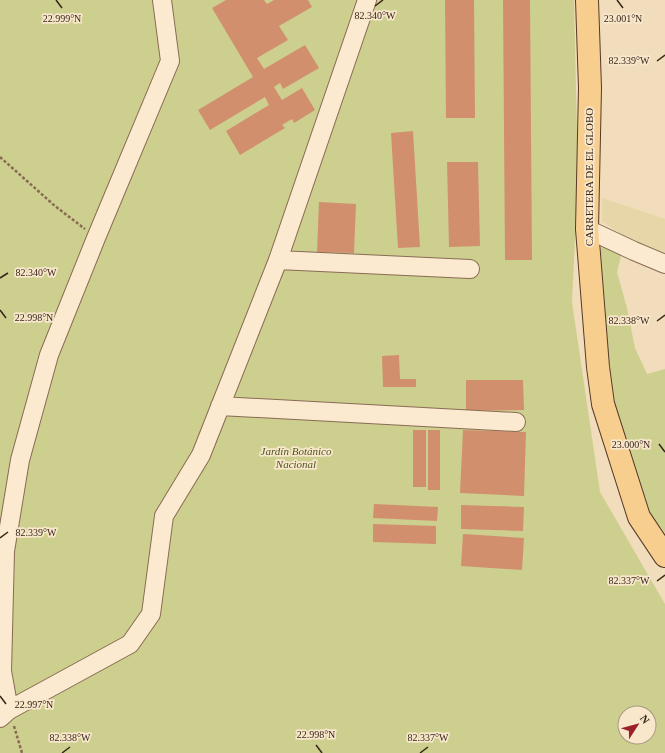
<svg xmlns="http://www.w3.org/2000/svg" width="665" height="753" font-family="'Times New Roman',serif">
<style>
.farmland{fill:#e7d7a8}
.green{fill:#cdcf8f;fill-rule:evenodd}
.building{fill:#d28f6e}
.lines{fill:none;stroke-linecap:round;stroke-linejoin:round}
.minor-casing{stroke:#896b54;stroke-width:20}
.major-casing{stroke:#563a29;stroke-width:24}
.path{stroke:#896b54;stroke-width:2.5;stroke-dasharray:3 2;stroke-linecap:butt}
.minor{stroke:#fbeacf;stroke-width:18}
.major{stroke:#f8ce8f;stroke-width:22}
.ticks{fill:none;stroke:#37251a;stroke-width:1.5}
.labels{text-anchor:middle;dominant-baseline:central;stroke-width:3.5;stroke-linejoin:round;paint-order:stroke}
.street-label{font-size:11px;fill:#37251a;stroke:#f8e7cb}
.park-label{font-size:11px;font-style:italic;fill:#4c551f;stroke:#f8e7cb}
.ticks-label{font-size:10px;text-anchor:middle;fill:#37251a;stroke:#f8e7cb;stroke-width:3.5;stroke-linejoin:round;paint-order:stroke}
</style>
<rect width="100%" height="100%" fill="#f1dcbb"/>
<!-- farmland -->
<path class="farmland" d="M602,198l63,21v37l-31,-12 -32,-23z"/>
<!-- green -->
<path class="green" d="M0,0h574l4,175 -6,127 28,190 65,112v149h-665zM625,713h24v24h-24z
M606,242l16,10 -5,20 10,36 8,40 12,26 18,-5v164l-21,-28 -36,-102 -10,-151z"/>
<!-- building -->
<path class="building" d="M226,0h38l3,4 7,-4h34l4,7 -33,19 9,14 -31,18 7,11 41,-24 14,23 -36,21 -3,-6 -6,4 8,13 20,-12 13,22 -21,13 -2,-4 -10,6 3,3 -45,27 -14,-24 43,-26 -4,-8 -55,33 -12,-20 55,-33 -41,-69z
M445,0h29l1,118h-29z
M503,0h27l2,260h-27z
M413,131l7,116 -22,1 -7,-115z
M447,162h31l2,84 -31,1z
M319,202l37,2 -2,49 -37,-1z
M399,355l1,24h16v8h-33l-1,-31z
M466,380h57l1,30 -58,1z
M413,430h13v57h-13z
M428,430h12v60h-12z
M463,430l63,2 -2,64 -64,-3z
M374,504l64,3 -1,14 -64,-3z
M461,505l63,2 -1,24 -62,-2z
M373,524l63,2v18l-63,-2z
M463,534l61,4 -2,32 -61,-4z"/>
<g class="lines">
<defs>
<path id="minor" d="M587,229l47,22 31,13
M278,260l192,9
M220,406l296,16
M9,710l-7,-39 3,-120 15,-91 29,-105 47,-117 74,-177 -8,-61
M0,718l9,-8 121,-66 21,-30 13,-98 37,-61 77,-195 89,-260"/>
<path id="major" d="M587,0l3,88 -3,141 11,138 5,37 36,113 26,39"/>
</defs>
<!-- minor casing -->
<use href="#minor" class="minor-casing"/>
<!-- major casing -->
<use href="#major" class="major-casing"/>
<!-- path -->
<path class="path" d="M0,157l55,49 30,23
M14,726l8,27"/>
<!-- minor -->
<use href="#minor" class="minor"/>
<!-- major -->
<use href="#major" class="major"/>
</g>
<!-- ticks -->
<path class="ticks" d="M56,0l6,8M617,0l6,8M375,6l8,-6M657,61l8,-6M0,278l8,-5M0,310l6,8M657,321l8,-6M659,444l6,8M0,538l8,-6M657,581l8,-6M0,696l6,8M316,745l6,8M62,753l8,-6M420,753l8,-6"/>
<g class="labels">
<!-- street labels -->
<g class="street-label">
<text transform="translate(589 177) rotate(-90)">CARRETERA DE EL GLOBO</text>
</g>
<!-- park labels -->
<g class="park-label">
<text x="296" y="451">Jardín Botánico<tspan x="296" dy="13">Nacional</tspan></text>
</g>
</g>
<g class="ticks-label">
<text x="375" y="19">82.340°W</text>
<text x="62" y="22">22.999°N</text>
<text x="623" y="22">23.001°N</text>
<text x="629" y="64">82.339°W</text>
<text x="36" y="276">82.340°W</text>
<text x="34" y="321">22.998°N</text>
<text x="629" y="324">82.338°W</text>
<text x="631" y="448">23.000°N</text>
<text x="36" y="536">82.339°W</text>
<text x="629" y="584">82.337°W</text>
<text x="34" y="708">22.997°N</text>
<text x="316" y="738">22.998°N</text>
<text x="70" y="741">82.338°W</text>
<text x="428" y="741">82.337°W</text>
</g>
<!-- north arrow -->
<g transform="translate(637 725) rotate(54)"><circle r="19" fill="#f8e7cb" stroke="#ab9984"/>
<path d="M0-3L7 15L0 10L-7 15Z" fill="#9c202c"/>
<text y="-6" font-size="11" font-weight="bold" text-anchor="middle" fill="#37251a">N</text>
</g>
</svg>
